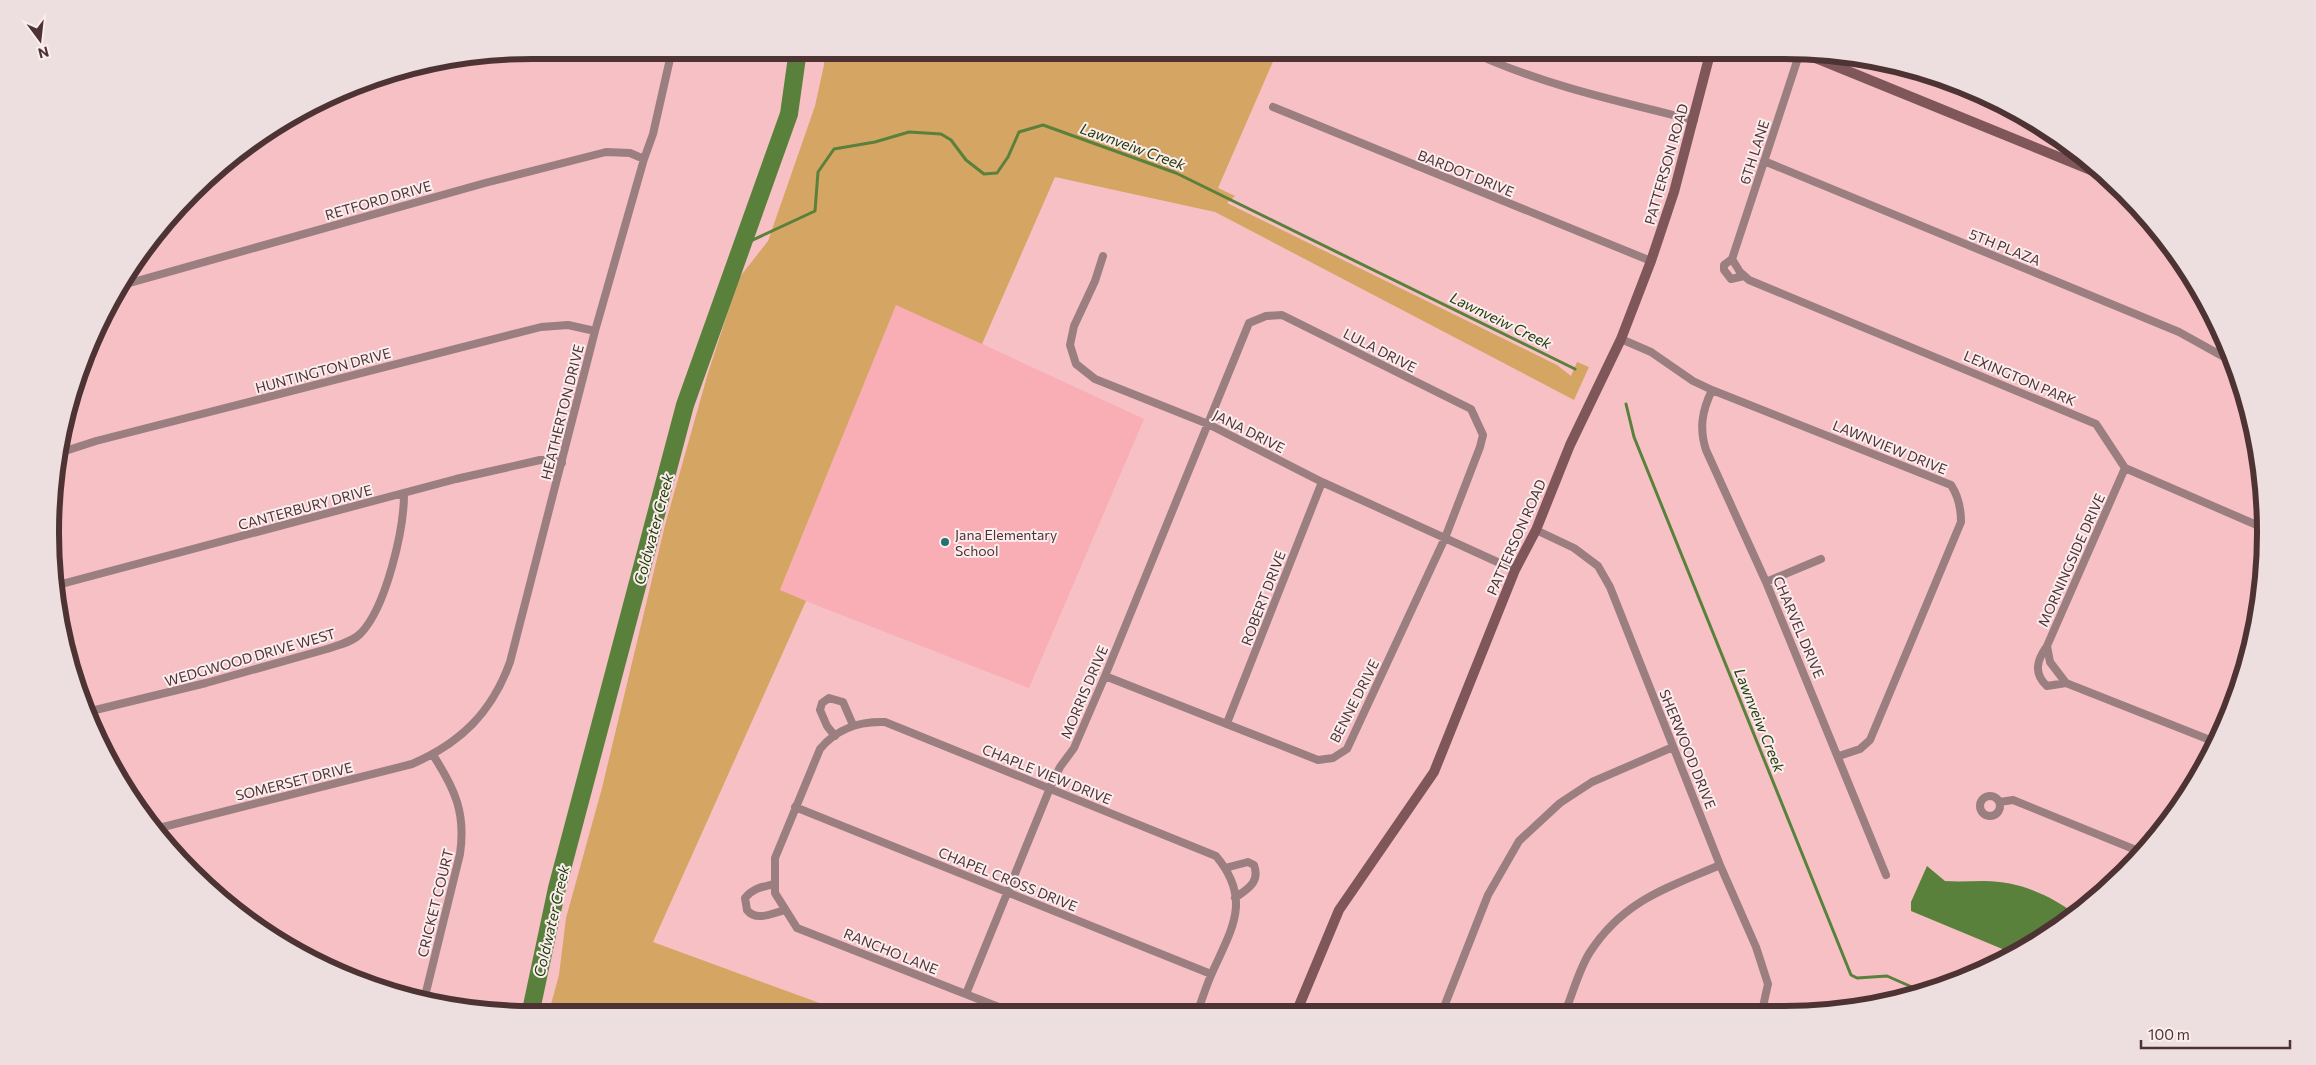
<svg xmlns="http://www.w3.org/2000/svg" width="2316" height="1065" font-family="Commissioner,sans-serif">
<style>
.built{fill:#f9adb4}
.green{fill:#d5a564}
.water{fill:#59813c}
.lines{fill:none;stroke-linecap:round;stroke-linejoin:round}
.stream{stroke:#59813c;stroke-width:3}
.river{stroke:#59813c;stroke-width:18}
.street{stroke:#9b7e80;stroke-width:8}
.secondary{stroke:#7f575a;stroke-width:10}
.poi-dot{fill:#267170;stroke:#fbedee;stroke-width:2}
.labels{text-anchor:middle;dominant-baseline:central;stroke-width:4;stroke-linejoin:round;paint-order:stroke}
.street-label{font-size:14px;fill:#4e3335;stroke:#fbedee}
.poi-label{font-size:14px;fill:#4e3335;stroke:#fbedee;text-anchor:start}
.water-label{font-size:15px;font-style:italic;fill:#223e0a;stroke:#fbedee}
.rim{fill:none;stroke:#4e3335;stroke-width:6}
</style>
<rect width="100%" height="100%" fill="#f7c0c4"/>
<!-- built -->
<path class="built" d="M896,304l248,115 -115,269 -249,-97z"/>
<!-- green -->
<path class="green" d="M824,50h454l-60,138 17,8 -8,7 330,162 14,11 6,-14 12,5 -15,33 -359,-188 -160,-35 -73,167 -86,-39 -116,285 26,11 -153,341 172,63 -5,9 -272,1 11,-40 7,-57 36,-130 63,-263 43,-152 31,-95 29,-37 47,-135 9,-41z"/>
<!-- water -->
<path class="water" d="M1927,866l18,15c13,1 26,0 39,0 35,0 66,14 93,34l-65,38 -101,-42v-9z"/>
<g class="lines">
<!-- stream -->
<path class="stream" d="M742,245l73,-34 3,-39 16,-23 41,-7 34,-10 32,2 10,6 15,20 18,14 13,-1 11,-16 11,-25 24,-7 133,48 399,196
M1626,404l8,33 217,538 6,3 30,-2 34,15"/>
<!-- river -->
<path class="river" d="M530,1015l27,-127 128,-483 104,-291 9,-64"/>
<!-- street -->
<path class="street" d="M1467,50c72,34 149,51 227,70
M1273,107l378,154
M1764,161l415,171 54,30
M1103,256l-8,25 -21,45 -4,19 6,19 19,15 113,45 114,58 193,88
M1732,259l8,13 9,8 347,144 29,44 141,61
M1732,259l68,-207
M1732,259l-8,6v5l7,9 13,-3
M119,286l366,-103 121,-31 24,1 14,6
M1621,339l30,13 42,29 19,9 239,95c8,12 10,23 10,37l-91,218 -10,9 -21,7
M1712,390c-10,21 -13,38 -6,60l60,132 120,293
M59,453l37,-12 445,-114 27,-2 27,6
M2125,468l-78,178 3,16 16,21 149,59
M1536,530l38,18 24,18 12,21 110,278 36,82 12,37 -6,27
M1766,582l55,-23
M54,586l402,-107 84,-19h10l12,3
M2047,646c-10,14 -14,27 0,40l19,-3
M87,712l119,-29 121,-34c11,-4 26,-7 34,-16 25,-26 43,-103 43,-139
M1227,723l95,-241
M835,736l-8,-10 -7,-16 2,-7 7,-5 14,4 10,23
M2195,776l52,-117
M1980 806a10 10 0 1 1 20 0a10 10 0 1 1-20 0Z
M2000,802l13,-2 128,52
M795,807l416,167
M159,828l253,-64c49,-21 80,-52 98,-102l85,-331 49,-172 9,-25 19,-84
M1225,868l23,-6 6,3c6,17 -5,23 -19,33
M774,884c-12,3 -21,4 -29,14l2,12c9,12 26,3 38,0
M966,994l84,-206 10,-21 14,-19 31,-72 144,-353 17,-7 16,-1 189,94 12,26 -3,12 -35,91 -98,211 -14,9 -15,2 -213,-84
M420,1000l6,-8 34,-138c6,-41 -5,-65 -27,-99
M1442,1012l46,-117 31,-54 41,-38 32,-21 81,-35
M1565,1012c8,-19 14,-43 25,-60 34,-52 77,-64 130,-87
M1014,1013l-217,-85 -22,-35v-35l45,-109c16,-20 40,-28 65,-27l331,134c37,44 15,74 -4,117 -6,13 -10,27 -15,40"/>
<!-- secondary -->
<path class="secondary" d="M1801,52l307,125
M1296,1013l43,-103 95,-138 81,-202 21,-40 34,-85 51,-106 30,-78 23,-69 37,-142"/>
</g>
<!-- markers -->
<circle class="poi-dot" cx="945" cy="542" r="5"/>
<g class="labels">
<!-- street labels -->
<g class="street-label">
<text transform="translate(1754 152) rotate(-72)">6TH LANE</text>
<text transform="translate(1666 164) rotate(-74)">PATTERSON ROAD</text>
<text transform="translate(1466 173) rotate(22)">BARDOT DRIVE</text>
<text transform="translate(378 200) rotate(-16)">RETFORD DRIVE</text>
<text transform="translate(2005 247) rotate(22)">5TH PLAZA</text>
<text transform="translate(1380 350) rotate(27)">LULA DRIVE</text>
<text transform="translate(323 370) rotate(-15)">HUNTINGTON DRIVE</text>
<text transform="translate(2020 378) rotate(23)">LEXINGTON PARK</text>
<text transform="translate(562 412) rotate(-76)">HEATHERTON DRIVE</text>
<text transform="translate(1249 431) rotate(27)">JANA DRIVE</text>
<text transform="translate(1890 447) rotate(22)">LAWNVIEW DRIVE</text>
<text transform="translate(305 507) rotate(-15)">CANTERBURY DRIVE</text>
<text transform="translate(1516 537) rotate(-66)">PATTERSON ROAD</text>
<text transform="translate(2071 560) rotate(-66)">MORNINGSIDE DRIVE</text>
<text transform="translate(1263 598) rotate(-69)">ROBERT DRIVE</text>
<text transform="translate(1799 627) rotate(67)">CHARVEL DRIVE</text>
<text transform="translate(250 657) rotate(-16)">WEDGWOOD DRIVE WEST</text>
<text transform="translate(1084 692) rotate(-67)">MORRIS DRIVE</text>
<text transform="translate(1354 701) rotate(-63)">BENNE DRIVE</text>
<text transform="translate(1688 749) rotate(68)">SHERWOOD DRIVE</text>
<text transform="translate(1047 774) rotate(22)">CHAPLE VIEW DRIVE</text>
<text transform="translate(294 781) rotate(-14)">SOMERSET DRIVE</text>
<text transform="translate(1008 879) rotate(22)">CHAPEL CROSS DRIVE</text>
<text transform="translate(435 903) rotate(-76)">CRICKET COURT</text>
<text transform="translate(891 951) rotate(22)">RANCHO LANE</text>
</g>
<!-- poi labels -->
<g class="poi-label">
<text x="955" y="534">Jana Elementary<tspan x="955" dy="16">School</tspan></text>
</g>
<!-- water labels -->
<g class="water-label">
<text transform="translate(1133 146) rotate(20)">Lawnveiw Creek</text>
<text transform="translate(1501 320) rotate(26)">Lawnveiw Creek</text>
<text transform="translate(653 529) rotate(-75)">Coldwater Creek</text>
<text transform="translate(1760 720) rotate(68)">Lawnveiw Creek</text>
<text transform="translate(551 921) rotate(-77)">Coldwater Creek</text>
</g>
</g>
<!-- crop -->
<path d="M0 0H2316V1065H0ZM532 59H1784A473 473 0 0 1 2257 532V533A473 473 0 0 1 1784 1006H532A473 473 0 0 1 59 533V532A473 473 0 0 1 532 59Z" fill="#eddedf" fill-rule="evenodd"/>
<path class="rim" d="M532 59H1784A473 473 0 0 1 2257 532V533A473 473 0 0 1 1784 1006H532A473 473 0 0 1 59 533V532A473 473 0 0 1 532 59Z"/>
<!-- north arrow -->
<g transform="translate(40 40) rotate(165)" stroke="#fbedee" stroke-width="4" paint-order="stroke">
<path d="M0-4L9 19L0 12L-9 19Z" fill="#4e3335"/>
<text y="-8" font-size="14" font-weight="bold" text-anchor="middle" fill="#4e3335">N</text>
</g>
<!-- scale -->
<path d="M2141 1040v8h149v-8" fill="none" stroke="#4e3335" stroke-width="2.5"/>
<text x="2148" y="1040" font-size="15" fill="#4e3335" stroke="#fbedee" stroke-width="4" paint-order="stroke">100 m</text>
</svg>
